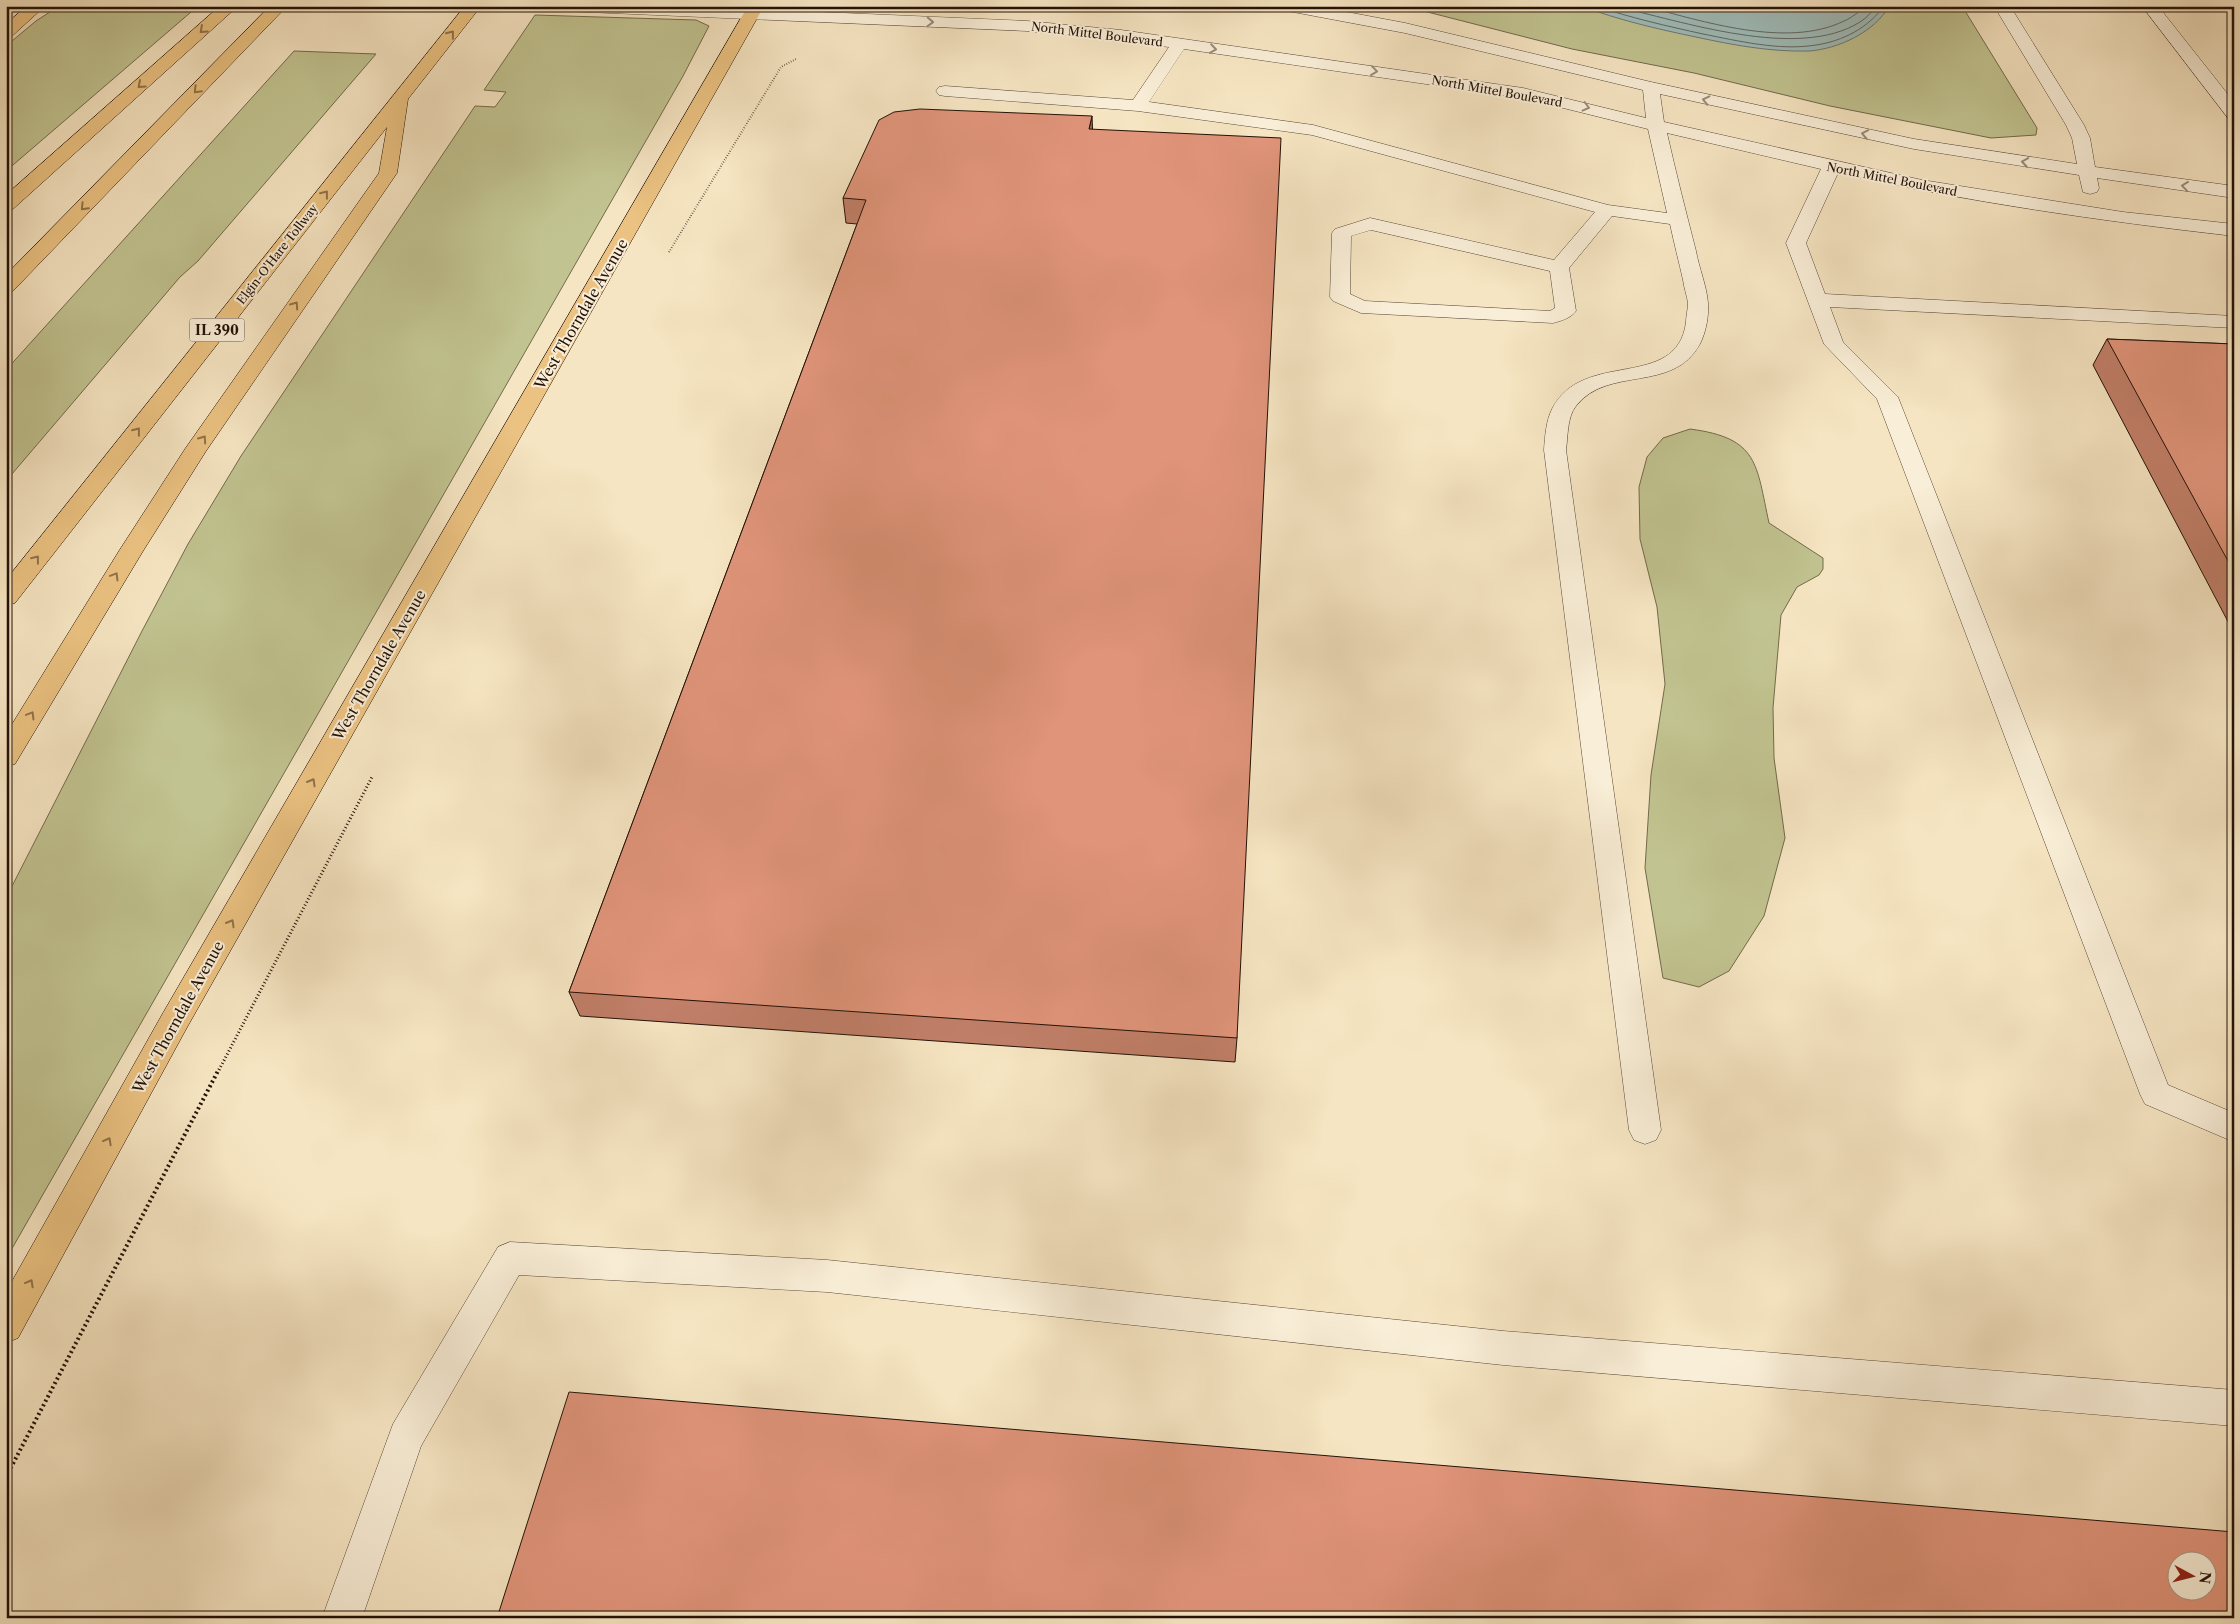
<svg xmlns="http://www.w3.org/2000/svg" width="2240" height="1624" font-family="'Libre Caslon Text',serif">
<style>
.green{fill:#c1c390;stroke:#726a4c}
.water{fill:#9fbdbb;stroke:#6d7873}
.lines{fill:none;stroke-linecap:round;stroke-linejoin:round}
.shore{stroke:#616761;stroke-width:1}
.minor-casing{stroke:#584636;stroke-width:1}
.major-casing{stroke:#231107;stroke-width:1}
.highway-casing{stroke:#231107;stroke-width:1}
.path-far2{stroke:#231107;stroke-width:2;stroke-dasharray:0.5 2;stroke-linecap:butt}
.path-far1{stroke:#231107;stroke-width:3;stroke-dasharray:1 2.5;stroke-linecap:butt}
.path{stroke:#231107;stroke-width:4;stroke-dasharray:2 3;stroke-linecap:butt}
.minor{fill:#f9eed7;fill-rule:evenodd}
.major{fill:#ebc281;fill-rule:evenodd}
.highway{fill:#ebc281;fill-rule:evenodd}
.wall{fill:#c17f69;stroke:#231107}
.shaded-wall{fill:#9d6855;stroke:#231107}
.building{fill:#e0947a;stroke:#231107;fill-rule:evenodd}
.oneway{stroke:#998b79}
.oneway2{stroke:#91724a}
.labels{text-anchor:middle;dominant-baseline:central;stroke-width:4;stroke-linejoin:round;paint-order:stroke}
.far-street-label{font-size:12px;fill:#231107;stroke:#f9eed7}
.shield{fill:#f9eed7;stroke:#635345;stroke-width:1}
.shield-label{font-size:14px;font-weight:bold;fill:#231107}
.street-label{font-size:15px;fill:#231107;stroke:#f9eed7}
</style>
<rect width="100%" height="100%" fill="#f6e5c2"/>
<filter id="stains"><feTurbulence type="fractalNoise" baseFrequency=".004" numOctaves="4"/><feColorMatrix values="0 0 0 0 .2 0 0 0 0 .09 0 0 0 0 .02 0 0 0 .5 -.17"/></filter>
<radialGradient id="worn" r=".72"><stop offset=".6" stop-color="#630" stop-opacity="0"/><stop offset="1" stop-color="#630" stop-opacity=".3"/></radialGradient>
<!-- green -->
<path class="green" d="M59,6h139l-192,165v-125l30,-25z
M1404,6h558l75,122 -1,7 -45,3 -161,-32 -136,-33 -122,-24z
M535,15l161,5 13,6 -26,50 -677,1183v-361l136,-267 46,-87 53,-88 234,-350 20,1 11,-15 -22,-2z
M294,51l82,3 -178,207 -18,16 -174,204v-111z
M1690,429c69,9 66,35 79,94l54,35v11l-4,6 -22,12 -16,28 -8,93 1,50 11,80 -21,78 -35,55 -30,16 -36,-9 -18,-110 6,-93 14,-91 -8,-77 -17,-68 -1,-52 8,-30 16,-19z"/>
<!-- water -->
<path class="water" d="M1581,6h308c-14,26 -51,43 -80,45 -39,1 -76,-6 -113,-14 -39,-8 -77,-17 -115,-31z"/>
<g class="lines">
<!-- shore -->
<path class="shore" d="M1596,6c35,12 71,20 107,28 36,7 76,17 113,11 27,-4 52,-17 68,-39
M1614,6c68,15 184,55 246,16 7,-4 12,-11 17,-16
M1644,6c58,15 143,43 200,15 8,-3 15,-10 22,-15"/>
<defs>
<path id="minor" d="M556,6h124l347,15 94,9 402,58 123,30 -3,-28 -238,-57 -117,-22 -6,-2 -2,-3h35l90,17 246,59 263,57 163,25 -5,-26 -6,-13 -72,-119h16l74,119 6,13 5,29 139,19v12l-137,-20 2,10 -2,4 -7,2 -7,-2 -4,-17 -165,-26 -254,-55 4,28 258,58 201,32 111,12v12c-133,-15 -265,-34 -396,-63l-32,70 19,51 409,22v12l-404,-21 13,35 55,55 270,688 66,28v29l-89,-38 -5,-10 -263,-695 -53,-55 -38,-101 35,-74 -154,-36c9,40 19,79 29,118 3,17 11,36 12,52 1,13 -2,29 -8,41 -27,50 -92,21 -124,62 -9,11 -8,31 -10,44l95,680 -5,10 -11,4 -11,-4 -5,-10 -85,-680c1,-14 2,-29 8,-41 31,-61 125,-17 134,-87 0,-6 2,-13 2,-19 -1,-7 -4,-15 -5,-23 -4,-18 -9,-37 -13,-56l-58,-8 -43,52 7,43c-5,7 -15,10 -23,12l-192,-10 -28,-12 -3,-4 2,-64 3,-4 35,-11 184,42 41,-48 -283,-77 -174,-24 -193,-15 -6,-1 -3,-4 3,-4 6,-1 188,14 36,-53 -142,-16 -463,-20 -6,-2zM1184,49l339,49 125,31 19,84 -59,-8 -295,-80 -164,-23zM1371,230l179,41 5,37 -5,3 -185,-10 -15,-7 1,-58z
M2142,6h16l76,96v17l-6,-1z
M510,1242l317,18 676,71 731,59v36l-731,-61 -676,-73 -308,-17 -98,171 -59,172h-40l71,-194 105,-177z"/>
<path id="major" d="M27,6h18l-33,30 -6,2v-14z
M748,6h16l-579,1025 -167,307 -12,5v-51l157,-279z"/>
<path id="highway" d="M220,6h18l-225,203 -7,2v-16z
M270,6h17l-274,285 -7,2v-18z
M465,6h16l-73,93 -11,74 -191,278 -63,100 -128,213 -9,3v-33l113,-183 66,-102 194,-276 8,-46 -372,476 -9,2v-25z"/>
</defs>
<!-- minor casing -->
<use href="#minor" class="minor-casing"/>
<!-- major casing -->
<use href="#major" class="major-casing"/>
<!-- highway casing -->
<use href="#highway" class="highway-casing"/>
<!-- path-far2 -->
<path class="path-far2" d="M669,252l112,-185 15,-8"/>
<!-- path-far1 -->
<path class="path-far1" d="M219,1070l153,-293"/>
<!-- path -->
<path class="path" d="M6,1477l213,-408"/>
<!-- minor -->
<use href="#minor" class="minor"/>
<!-- major -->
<use href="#major" class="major"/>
<!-- highway -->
<use href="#highway" class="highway"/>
</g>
<!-- wall -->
<path class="wall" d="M1092,129l145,909 -2,24 -655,-46 -11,-24 288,-768 -11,-1 -3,-25z
M2107,339l127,5v289l-141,-268z"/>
<!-- shaded-wall -->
<path class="shaded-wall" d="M1092,116l1,25 -4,-12z"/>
<!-- building -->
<path class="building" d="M920,109l172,7 -3,13 192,9 -44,900 -668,-46 297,-792 -23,-2 36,-78 15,-8z
M2107,339l127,5v228z
M569,1392l1665,140v86h-1737zM2178,1562h30v30h-30z"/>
<!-- one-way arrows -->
<defs><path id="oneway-chevron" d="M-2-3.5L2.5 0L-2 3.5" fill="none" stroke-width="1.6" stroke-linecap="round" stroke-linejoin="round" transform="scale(1.25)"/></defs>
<g class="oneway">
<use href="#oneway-chevron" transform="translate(930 22) rotate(2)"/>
<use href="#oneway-chevron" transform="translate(1213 49) rotate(8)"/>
<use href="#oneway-chevron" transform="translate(1374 71) rotate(7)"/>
<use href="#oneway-chevron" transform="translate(1706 100) rotate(-167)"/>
<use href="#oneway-chevron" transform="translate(1586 107) rotate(14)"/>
<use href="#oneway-chevron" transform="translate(1865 134) rotate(-169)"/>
<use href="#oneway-chevron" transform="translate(2025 162) rotate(-171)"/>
<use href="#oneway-chevron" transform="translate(2185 186) rotate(-173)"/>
</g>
<g class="oneway2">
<use href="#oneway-chevron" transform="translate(203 30) rotate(138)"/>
<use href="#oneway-chevron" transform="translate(451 34) rotate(-52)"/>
<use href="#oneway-chevron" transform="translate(141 85) rotate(138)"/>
<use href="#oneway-chevron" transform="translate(197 90) rotate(134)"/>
<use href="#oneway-chevron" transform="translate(325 194) rotate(-52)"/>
<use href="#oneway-chevron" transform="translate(84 207) rotate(134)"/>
<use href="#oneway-chevron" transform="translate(295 305) rotate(-55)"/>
<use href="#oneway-chevron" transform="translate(137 431) rotate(-52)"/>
<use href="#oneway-chevron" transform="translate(203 439) rotate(-55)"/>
<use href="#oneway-chevron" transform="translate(36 559) rotate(-52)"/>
<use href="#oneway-chevron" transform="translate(115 576) rotate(-59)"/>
<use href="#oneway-chevron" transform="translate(31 715) rotate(-59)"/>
<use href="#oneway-chevron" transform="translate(312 782) rotate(-60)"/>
<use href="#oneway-chevron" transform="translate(231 923) rotate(-60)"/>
<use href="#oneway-chevron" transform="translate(108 1141) rotate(-61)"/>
<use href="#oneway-chevron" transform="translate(30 1283) rotate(-61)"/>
</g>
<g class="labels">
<!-- far-street labels -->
<g class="far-street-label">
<text transform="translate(1097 34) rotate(7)">North Mittel Boulevard</text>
<text transform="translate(1497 91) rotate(10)">North Mittel Boulevard</text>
<text transform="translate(1892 179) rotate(11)">North Mittel Boulevard</text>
<text transform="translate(277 254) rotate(-52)">Elgin-O'Hare Tollway</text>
</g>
<!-- shield labels -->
<rect class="shield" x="189.5" y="318.5" width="55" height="23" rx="4"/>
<g class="shield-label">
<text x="217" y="330">IL 390</text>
</g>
<!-- street labels -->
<g class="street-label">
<text transform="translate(581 314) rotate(-60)">West Thorndale Avenue</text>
<text transform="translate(379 665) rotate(-60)">West Thorndale Avenue</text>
<text transform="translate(178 1017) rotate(-61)">West Thorndale Avenue</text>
</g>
</g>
<!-- margin -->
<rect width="2240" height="1624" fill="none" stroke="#f6e5c2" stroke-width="25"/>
<rect x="8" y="8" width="2225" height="1609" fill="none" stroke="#231107" stroke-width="2.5"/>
<rect x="12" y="12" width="2215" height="1599" fill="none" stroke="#231107"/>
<!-- north arrow -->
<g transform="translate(2192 1576) rotate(97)"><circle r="24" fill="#f9eed7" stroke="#a39684"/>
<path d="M0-4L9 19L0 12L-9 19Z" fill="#8f2418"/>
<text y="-8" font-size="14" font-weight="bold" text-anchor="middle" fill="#231107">N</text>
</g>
<rect width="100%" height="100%" filter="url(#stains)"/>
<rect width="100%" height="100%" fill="url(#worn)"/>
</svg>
